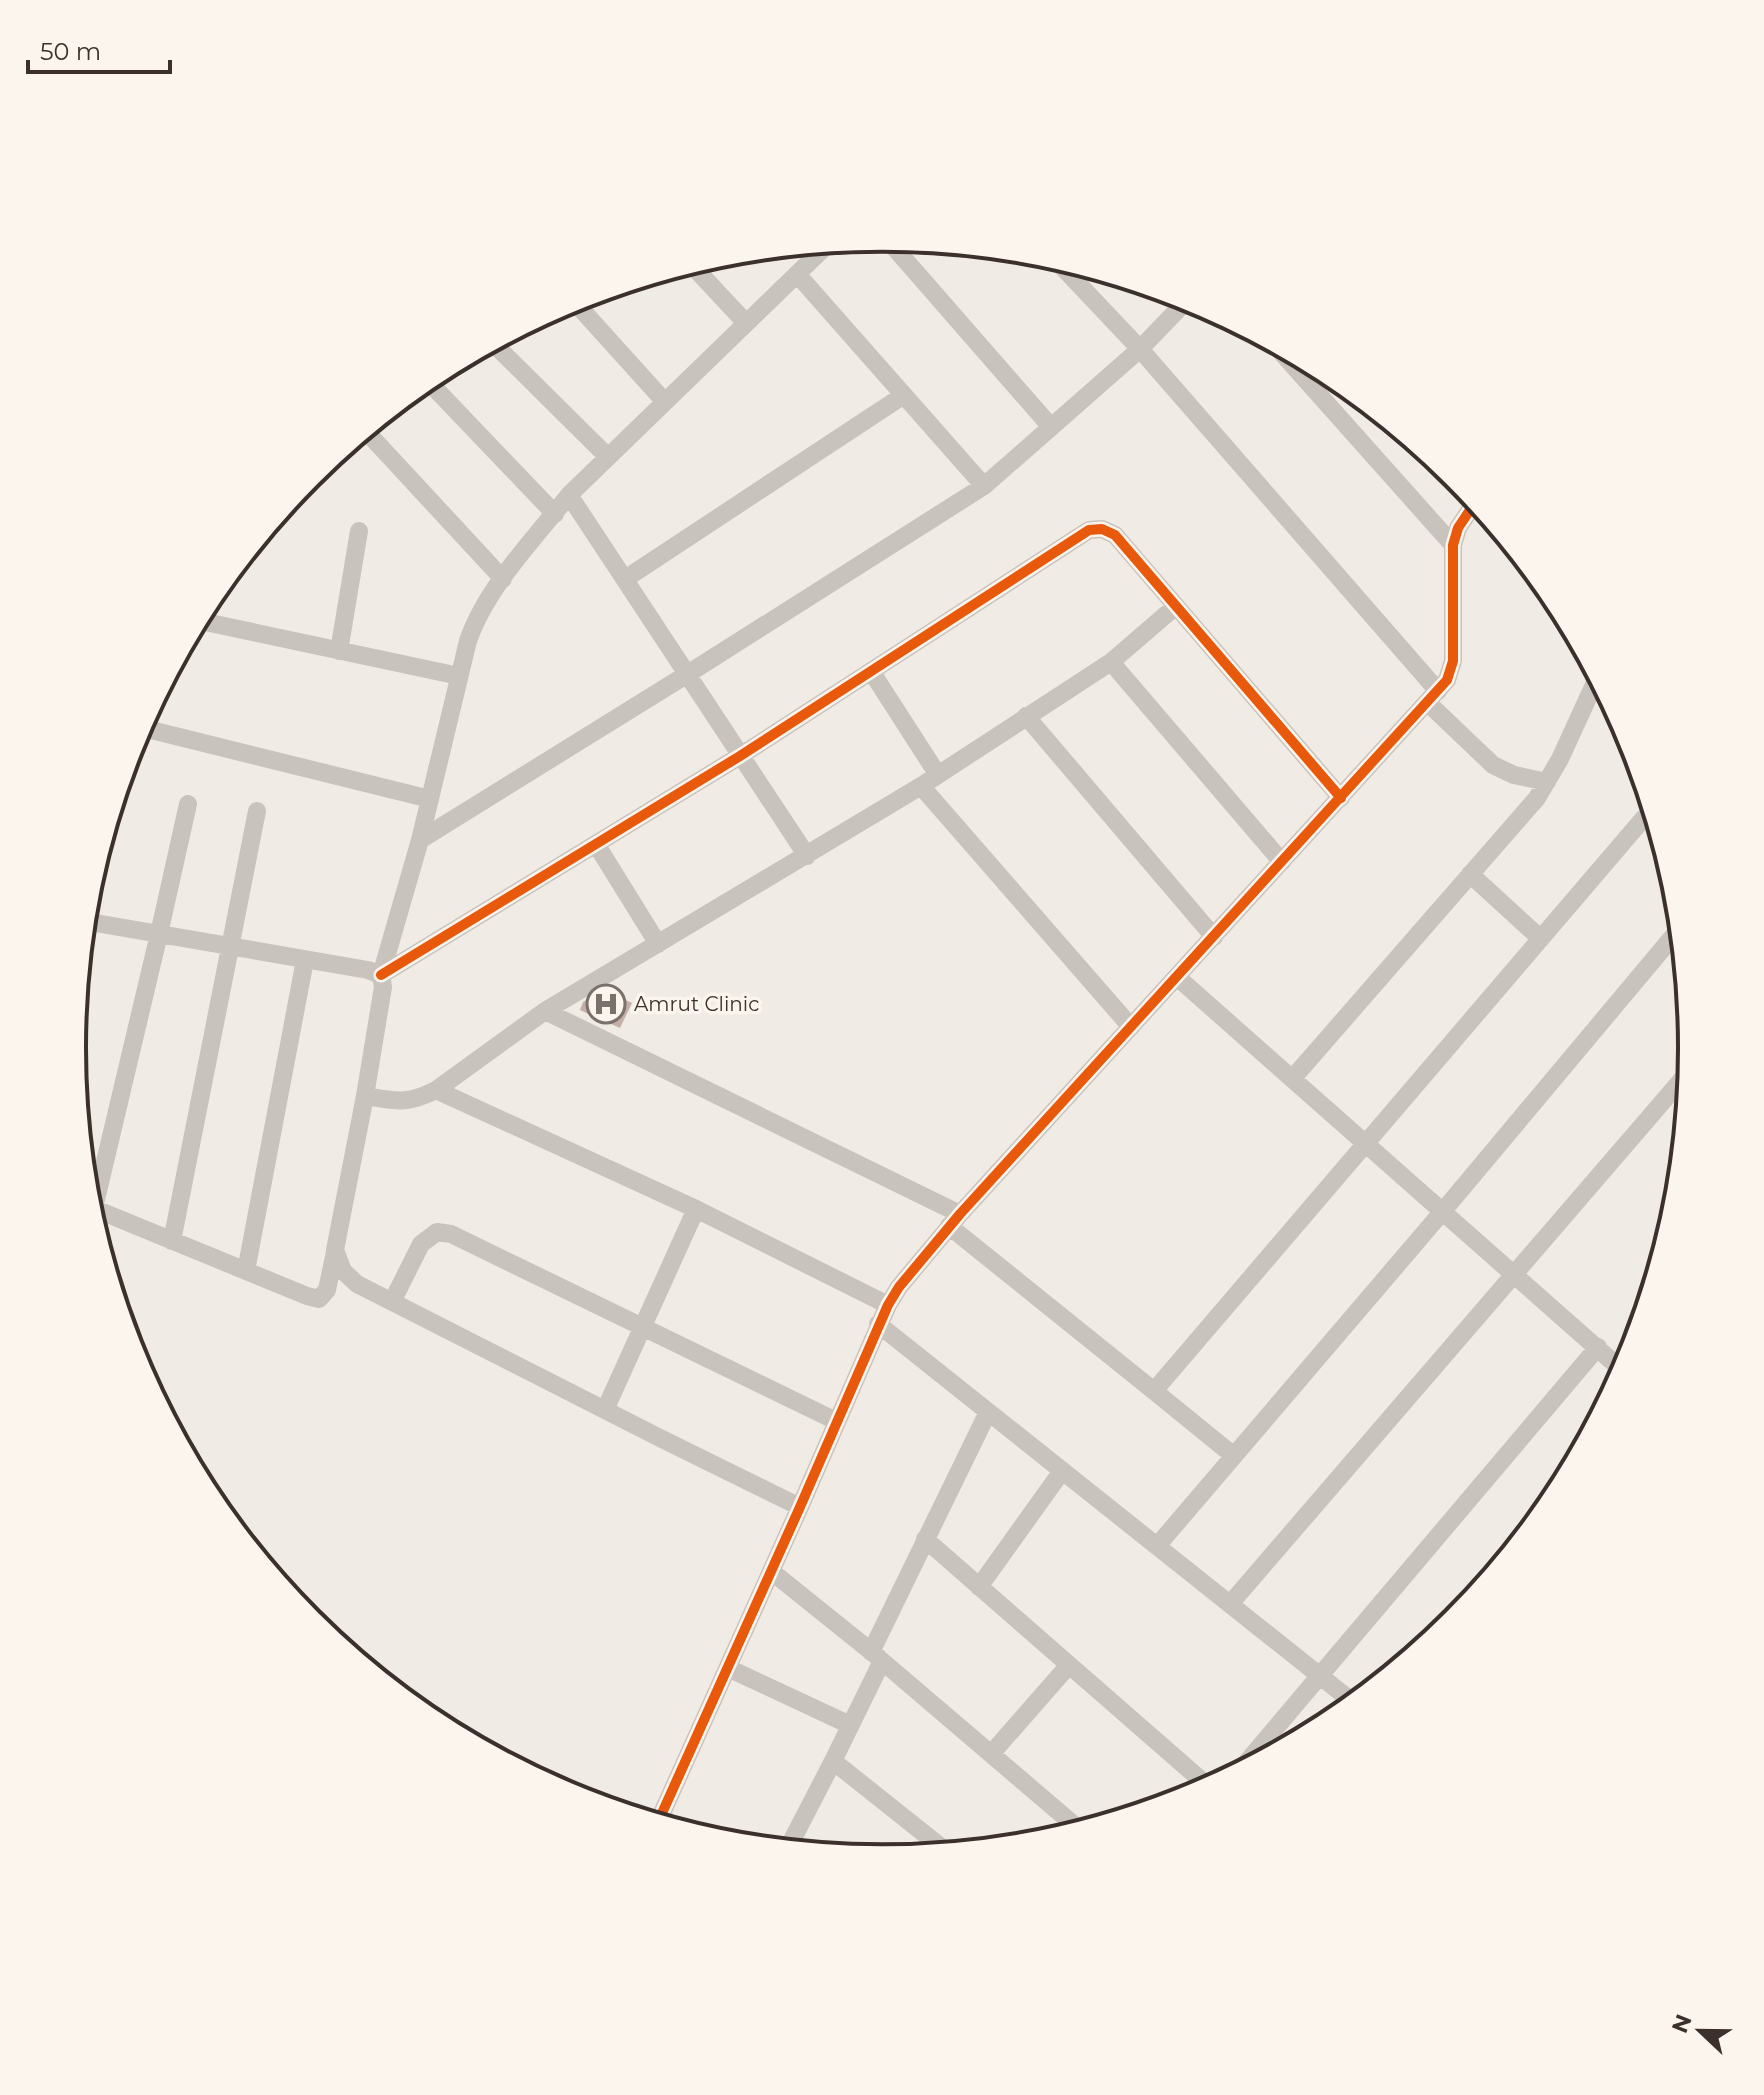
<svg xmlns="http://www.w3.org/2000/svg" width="1764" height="2095" font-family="Montserrat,sans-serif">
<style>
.building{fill:#c3afa7}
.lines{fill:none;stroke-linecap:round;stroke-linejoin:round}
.minor{stroke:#c9c3be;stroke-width:18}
.cycleway-casing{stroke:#fbf5ee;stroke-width:15}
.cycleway{stroke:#e8590c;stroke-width:10}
.labels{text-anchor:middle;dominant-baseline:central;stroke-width:7;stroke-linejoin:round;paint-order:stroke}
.poi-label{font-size:20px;fill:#3b302b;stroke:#fbf5ee;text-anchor:start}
.rim{fill:none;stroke:#3b302b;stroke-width:4}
</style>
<rect width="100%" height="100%" fill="#f0ebe5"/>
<!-- building -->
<path class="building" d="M604,990l28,13 -12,25 -40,-18 3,-8z"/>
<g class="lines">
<!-- minor -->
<path class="minor" d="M886,238l165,189
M690,263l56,60
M797,274l187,212
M1189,298l-49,51 298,342
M572,299l93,103
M492,342l116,115
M1272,342l181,203
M426,379l129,135
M364,429l139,150
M625,579l279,-184
M196,620l263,56
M339,651l20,-120
M1111,662l65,-56
M871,671l67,104
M1428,703l65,62 21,10 33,7
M1026,716l188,221
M139,727l291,72
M921,786l210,241
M420,840l48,-199c18,-53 66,-102 101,-146
M596,844l62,100
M807,856l-238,-361 260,-252
M1470,874l70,64
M84,921l284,49 13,5 2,12 -18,109 -30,154 8,21 14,13 303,154 140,69
M381,975l359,-219 349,-226 13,-1 13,6 226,263
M381,975l39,-135 266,-165 298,-189 156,-137 -87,-92
M1177,977l446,394
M545,1011l415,203
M1292,1079l245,-281 23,-39 38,-83
M436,1090l260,119 192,96
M365,1096c32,5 41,9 71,-6l109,-79 376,-225 190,-124 171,200
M88,1206l219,90 12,3 8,-9 8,-38
M94,1208l65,-274 29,-130
M949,1226l205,165 489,-572 10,-6
M172,1241l85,-430
M246,1271l59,-311
M392,1302l29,-58 16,-12 14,2 385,187
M878,1324l476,379
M1154,1391l80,65
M605,1410l91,-201
M925,1539l284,248
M1157,1546l286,-335 237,-283
M771,1571l107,86
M979,1587l83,-116
M1230,1604l460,-534
M871,1652l117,-240
M728,1668l122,57
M991,1754l78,-89
M1240,1770l358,-423
M658,1822l142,-315 88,-202 11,-18 61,-73 487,-534 6,-19v-116l5,-17 18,-27
M788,1848l45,-87
M946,1851l-113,-90 49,-100 198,169"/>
<defs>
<path id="cycleway" d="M381,975l359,-219 349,-226 13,-1 13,6 226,263
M658,1822l142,-315 88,-202 11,-18 61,-73 487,-534 6,-19v-116l5,-17 18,-27"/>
</defs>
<!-- cycleway casing -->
<use href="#cycleway" class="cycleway-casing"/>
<!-- cycleway -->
<use href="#cycleway" class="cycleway"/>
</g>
<!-- icons -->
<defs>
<symbol id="hospital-ring" viewBox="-11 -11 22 22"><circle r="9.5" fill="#fbf5ee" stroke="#7a716c" stroke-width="1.5"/><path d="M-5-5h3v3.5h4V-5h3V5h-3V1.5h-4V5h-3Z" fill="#7a716c"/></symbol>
</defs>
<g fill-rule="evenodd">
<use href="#hospital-ring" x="584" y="982" width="44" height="44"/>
</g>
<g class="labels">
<!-- poi labels -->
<g class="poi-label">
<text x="634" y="1004">Amrut Clinic</text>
</g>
</g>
<!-- crop -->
<path d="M0 0H1764V2095H0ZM86 1048a796 796 0 1 1 1592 0a796 796 0 1 1-1592 0Z" fill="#fbf5ee" fill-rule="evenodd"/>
<path class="rim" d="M86 1048a796 796 0 1 1 1592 0a796 796 0 1 1-1592 0Z"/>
<!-- north arrow -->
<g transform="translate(1700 2031) rotate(292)" stroke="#fbf5ee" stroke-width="6" paint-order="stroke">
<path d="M0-6L14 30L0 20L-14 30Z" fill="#3b302b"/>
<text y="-12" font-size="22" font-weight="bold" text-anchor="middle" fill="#3b302b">N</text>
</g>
<!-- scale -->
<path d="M28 60v12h142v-12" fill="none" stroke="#3b302b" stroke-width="4"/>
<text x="40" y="60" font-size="24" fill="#3b302b" stroke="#fbf5ee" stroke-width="6" paint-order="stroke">50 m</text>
</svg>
